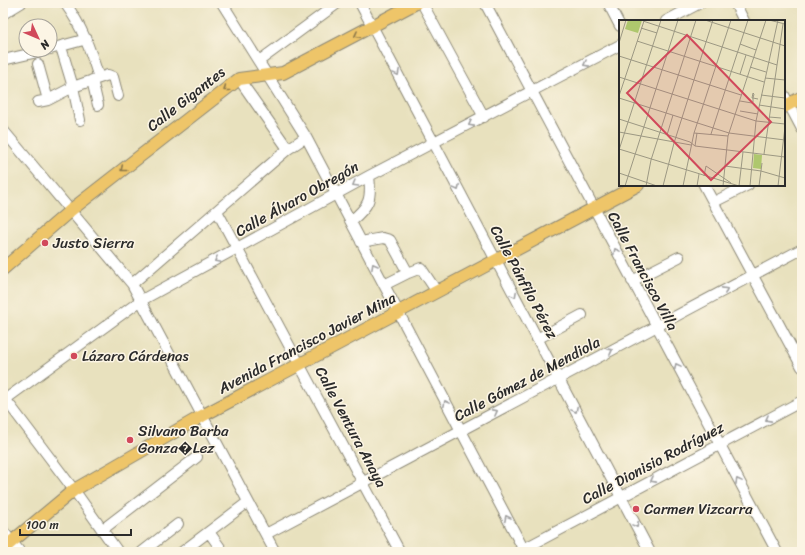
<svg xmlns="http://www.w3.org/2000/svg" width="805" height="555" font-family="Sriracha,sans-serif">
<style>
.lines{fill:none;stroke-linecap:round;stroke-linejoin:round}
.minor-casing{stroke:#8a8674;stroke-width:12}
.major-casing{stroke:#8a8674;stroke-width:14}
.minor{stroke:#fff;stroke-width:10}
.major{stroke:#eec569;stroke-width:12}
.oneway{stroke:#8c784a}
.oneway2{stroke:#a0a0a0}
.poi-dot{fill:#d1495b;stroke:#fcf5e5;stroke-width:1.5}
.labels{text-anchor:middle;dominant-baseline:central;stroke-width:3;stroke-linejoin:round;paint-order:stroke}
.street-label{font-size:15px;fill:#2b2b2b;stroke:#fcf5e5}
.poi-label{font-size:15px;fill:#2b2b2b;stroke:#fcf5e5;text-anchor:start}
.inset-road{fill:none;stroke:#9c9883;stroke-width:1}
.view{fill:#d1495b;fill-opacity:0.15;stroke:#d1495b;stroke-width:2}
.inset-edge{fill:none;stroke:#2b2b2b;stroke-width:2}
</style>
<rect width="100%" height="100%" fill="#fcf5e5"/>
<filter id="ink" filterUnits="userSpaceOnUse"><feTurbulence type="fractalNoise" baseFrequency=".025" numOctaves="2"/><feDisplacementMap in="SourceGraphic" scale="8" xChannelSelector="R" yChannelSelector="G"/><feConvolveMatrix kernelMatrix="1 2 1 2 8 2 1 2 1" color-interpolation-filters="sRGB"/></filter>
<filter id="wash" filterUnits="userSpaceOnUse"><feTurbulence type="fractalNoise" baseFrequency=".012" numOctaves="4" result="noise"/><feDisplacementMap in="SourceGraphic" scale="16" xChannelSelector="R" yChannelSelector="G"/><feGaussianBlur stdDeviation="0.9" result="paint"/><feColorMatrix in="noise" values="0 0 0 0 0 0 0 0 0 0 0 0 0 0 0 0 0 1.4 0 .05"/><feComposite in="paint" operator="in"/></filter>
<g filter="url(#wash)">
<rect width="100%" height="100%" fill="#e8e1be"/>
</g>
<g filter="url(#ink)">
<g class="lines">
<defs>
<path id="minor" d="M65,3c18,25 25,46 34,75
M222,3l84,134 219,415
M360,3l290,549
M422,3l62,114
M485,3l292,549
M608,3l12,23
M735,3l9,18
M3,14l18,-11
M666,21l34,-18
M61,47l12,40 7,33
M50,49l37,-10
M3,60l43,-10
M259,61l79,-58
M38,64l10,36
M239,79l49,70
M92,80l6,25
M784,95l18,34
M38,102l10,-2 25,-13 35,-12 5,2 5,19
M3,130l129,154 143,268
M704,185l98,182
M714,202l34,-17
M217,211l183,341
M351,221c18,-15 21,-21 18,-45
M361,242l22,-4 7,2 18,33 13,-5 16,24
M632,281l47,-24
M132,284l156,-135 18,-12
M384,285l24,-12
M537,339l45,-24
M3,396l71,94 44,62
M3,401l137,-100 229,-125 251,-131
M102,530l95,-73
M3,531l17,21
M209,532l12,17
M266,534l536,-285
M142,552l36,-28
M182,552l66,-50
M518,552l284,-151"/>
<path id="major" d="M784,107l18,-10
M3,269l68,-59 168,-131 44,-6 133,-70
M3,549l71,-59 128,-74 436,-231"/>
</defs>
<!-- minor casing -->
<use href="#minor" class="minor-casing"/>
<!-- major casing -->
<use href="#major" class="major-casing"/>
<!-- minor -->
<use href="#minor" class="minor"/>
<!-- major -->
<use href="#major" class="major"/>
</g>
<!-- one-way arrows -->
<defs><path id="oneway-chevron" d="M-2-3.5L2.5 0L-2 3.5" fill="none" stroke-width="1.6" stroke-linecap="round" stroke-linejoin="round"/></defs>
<g class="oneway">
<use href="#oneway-chevron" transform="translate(357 35) rotate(152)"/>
<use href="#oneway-chevron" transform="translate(226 89) rotate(142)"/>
<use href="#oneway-chevron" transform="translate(123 169) rotate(141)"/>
</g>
<g class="oneway2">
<use href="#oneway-chevron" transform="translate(586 64) rotate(152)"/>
<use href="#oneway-chevron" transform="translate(397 73) rotate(62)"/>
<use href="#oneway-chevron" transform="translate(471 124) rotate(152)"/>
<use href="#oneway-chevron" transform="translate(355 184) rotate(150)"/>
<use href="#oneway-chevron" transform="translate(457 188) rotate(62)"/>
<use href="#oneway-chevron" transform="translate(616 251) rotate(-118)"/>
<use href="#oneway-chevron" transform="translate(217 260) rotate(152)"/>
<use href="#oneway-chevron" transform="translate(374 266) rotate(-119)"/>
<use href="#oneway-chevron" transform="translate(725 290) rotate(-28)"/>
<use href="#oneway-chevron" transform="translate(514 295) rotate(62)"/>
<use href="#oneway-chevron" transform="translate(610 351) rotate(-28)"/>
<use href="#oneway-chevron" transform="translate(677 366) rotate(-118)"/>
<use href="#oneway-chevron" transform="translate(446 403) rotate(-118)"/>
<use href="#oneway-chevron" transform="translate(575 410) rotate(62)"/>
<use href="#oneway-chevron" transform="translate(495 412) rotate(-28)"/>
<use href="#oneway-chevron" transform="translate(768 419) rotate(152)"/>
<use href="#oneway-chevron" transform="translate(653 480) rotate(152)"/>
<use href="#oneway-chevron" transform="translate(738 481) rotate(-118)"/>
<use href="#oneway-chevron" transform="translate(507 518) rotate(-118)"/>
<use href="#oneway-chevron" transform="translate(636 525) rotate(62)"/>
</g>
</g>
<!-- markers -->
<g class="poi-dot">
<circle cx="45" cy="243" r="4"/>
<circle cx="74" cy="356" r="4"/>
<circle cx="130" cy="440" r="4"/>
<circle cx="636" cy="509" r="4"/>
</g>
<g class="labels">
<!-- street labels -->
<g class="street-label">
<text transform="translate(186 99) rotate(-38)">Calle Gigantes</text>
<text transform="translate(297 199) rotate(-29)">Calle Álvaro Obregón</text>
<text transform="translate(643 271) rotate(62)">Calle Francisco Villa</text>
<text transform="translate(524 282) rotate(62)">Calle Pánfilo Pérez</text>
<text transform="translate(307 343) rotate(-28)">Avenida Francisco Javier Mina</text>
<text transform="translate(527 379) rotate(-28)">Calle Gómez de Mendiola</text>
<text transform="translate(351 427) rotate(62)">Calle Ventura Anaya</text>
<text transform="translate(653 463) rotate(-28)">Calle Dionisio Rodríguez</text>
</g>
<!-- poi labels -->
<g class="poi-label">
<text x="53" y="243">Justo Sierra</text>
<text x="82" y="356">Lázaro Cárdenas</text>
<text x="138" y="431">Silvano Barba<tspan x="138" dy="17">Gonza�Lez</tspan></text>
<text x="644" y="509">Carmen Vizcarra</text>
</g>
</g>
<!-- overview -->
<g transform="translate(619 20)">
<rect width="166" height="166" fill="#e8e1be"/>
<path d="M9,0h14l-4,13 -13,-4zM135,134l8,1 -1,14 -8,-1z" fill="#aec76d"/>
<path class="inset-road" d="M86,0l80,26M150,0l16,4M24,1l134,44M22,8l16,5M18,21l127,41M0,23l7,-23M121,24l16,6M0,36l122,39M131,47l16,5M121,54l6,-19M0,57l137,44 29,3M146,58l20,2M142,75l24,3M0,76l25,-75M0,78l110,35 56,7M121,81l12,2 1,-1v-4l1,-4 -1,-1 -1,5h1l5,1M140,85l26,4M121,91l18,3M150,97l12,1M0,99l71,23 5,4 90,11M0,112l72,13M75,113l34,3M92,114l37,-114M48,115l6,-20M76,126l2,-13M0,129l120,37M0,130l42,-130M145,134l19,-130M106,146l36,5 24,7M0,153l38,13M85,156l2,-10 25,17M6,166l53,-166M27,166l5,-26 45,-140M44,166l11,-43 39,-123M64,166l11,-53 37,-113M78,166l2,-12M104,166l5,-50 38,-116M120,166l4,-34M131,166l6,-65 22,-101M140,166l3,-23M159,166l7,-59"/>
<path class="view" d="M68,15l84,87 -60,58 -84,-87z"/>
<rect width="166" height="166" class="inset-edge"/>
</g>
<!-- margin -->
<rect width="805" height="555" fill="none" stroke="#fcf5e5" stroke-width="16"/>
<!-- north arrow -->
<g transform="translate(38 38) rotate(134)"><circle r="19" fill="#fcf5e5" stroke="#a8a49b"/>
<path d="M0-3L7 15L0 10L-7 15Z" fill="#d1495b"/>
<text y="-6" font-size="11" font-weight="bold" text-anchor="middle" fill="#2b2b2b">N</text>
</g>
<!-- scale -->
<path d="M20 529v6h111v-6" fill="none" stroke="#2b2b2b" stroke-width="2"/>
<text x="26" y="529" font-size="12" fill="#2b2b2b" stroke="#fcf5e5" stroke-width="3" paint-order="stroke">100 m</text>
</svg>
